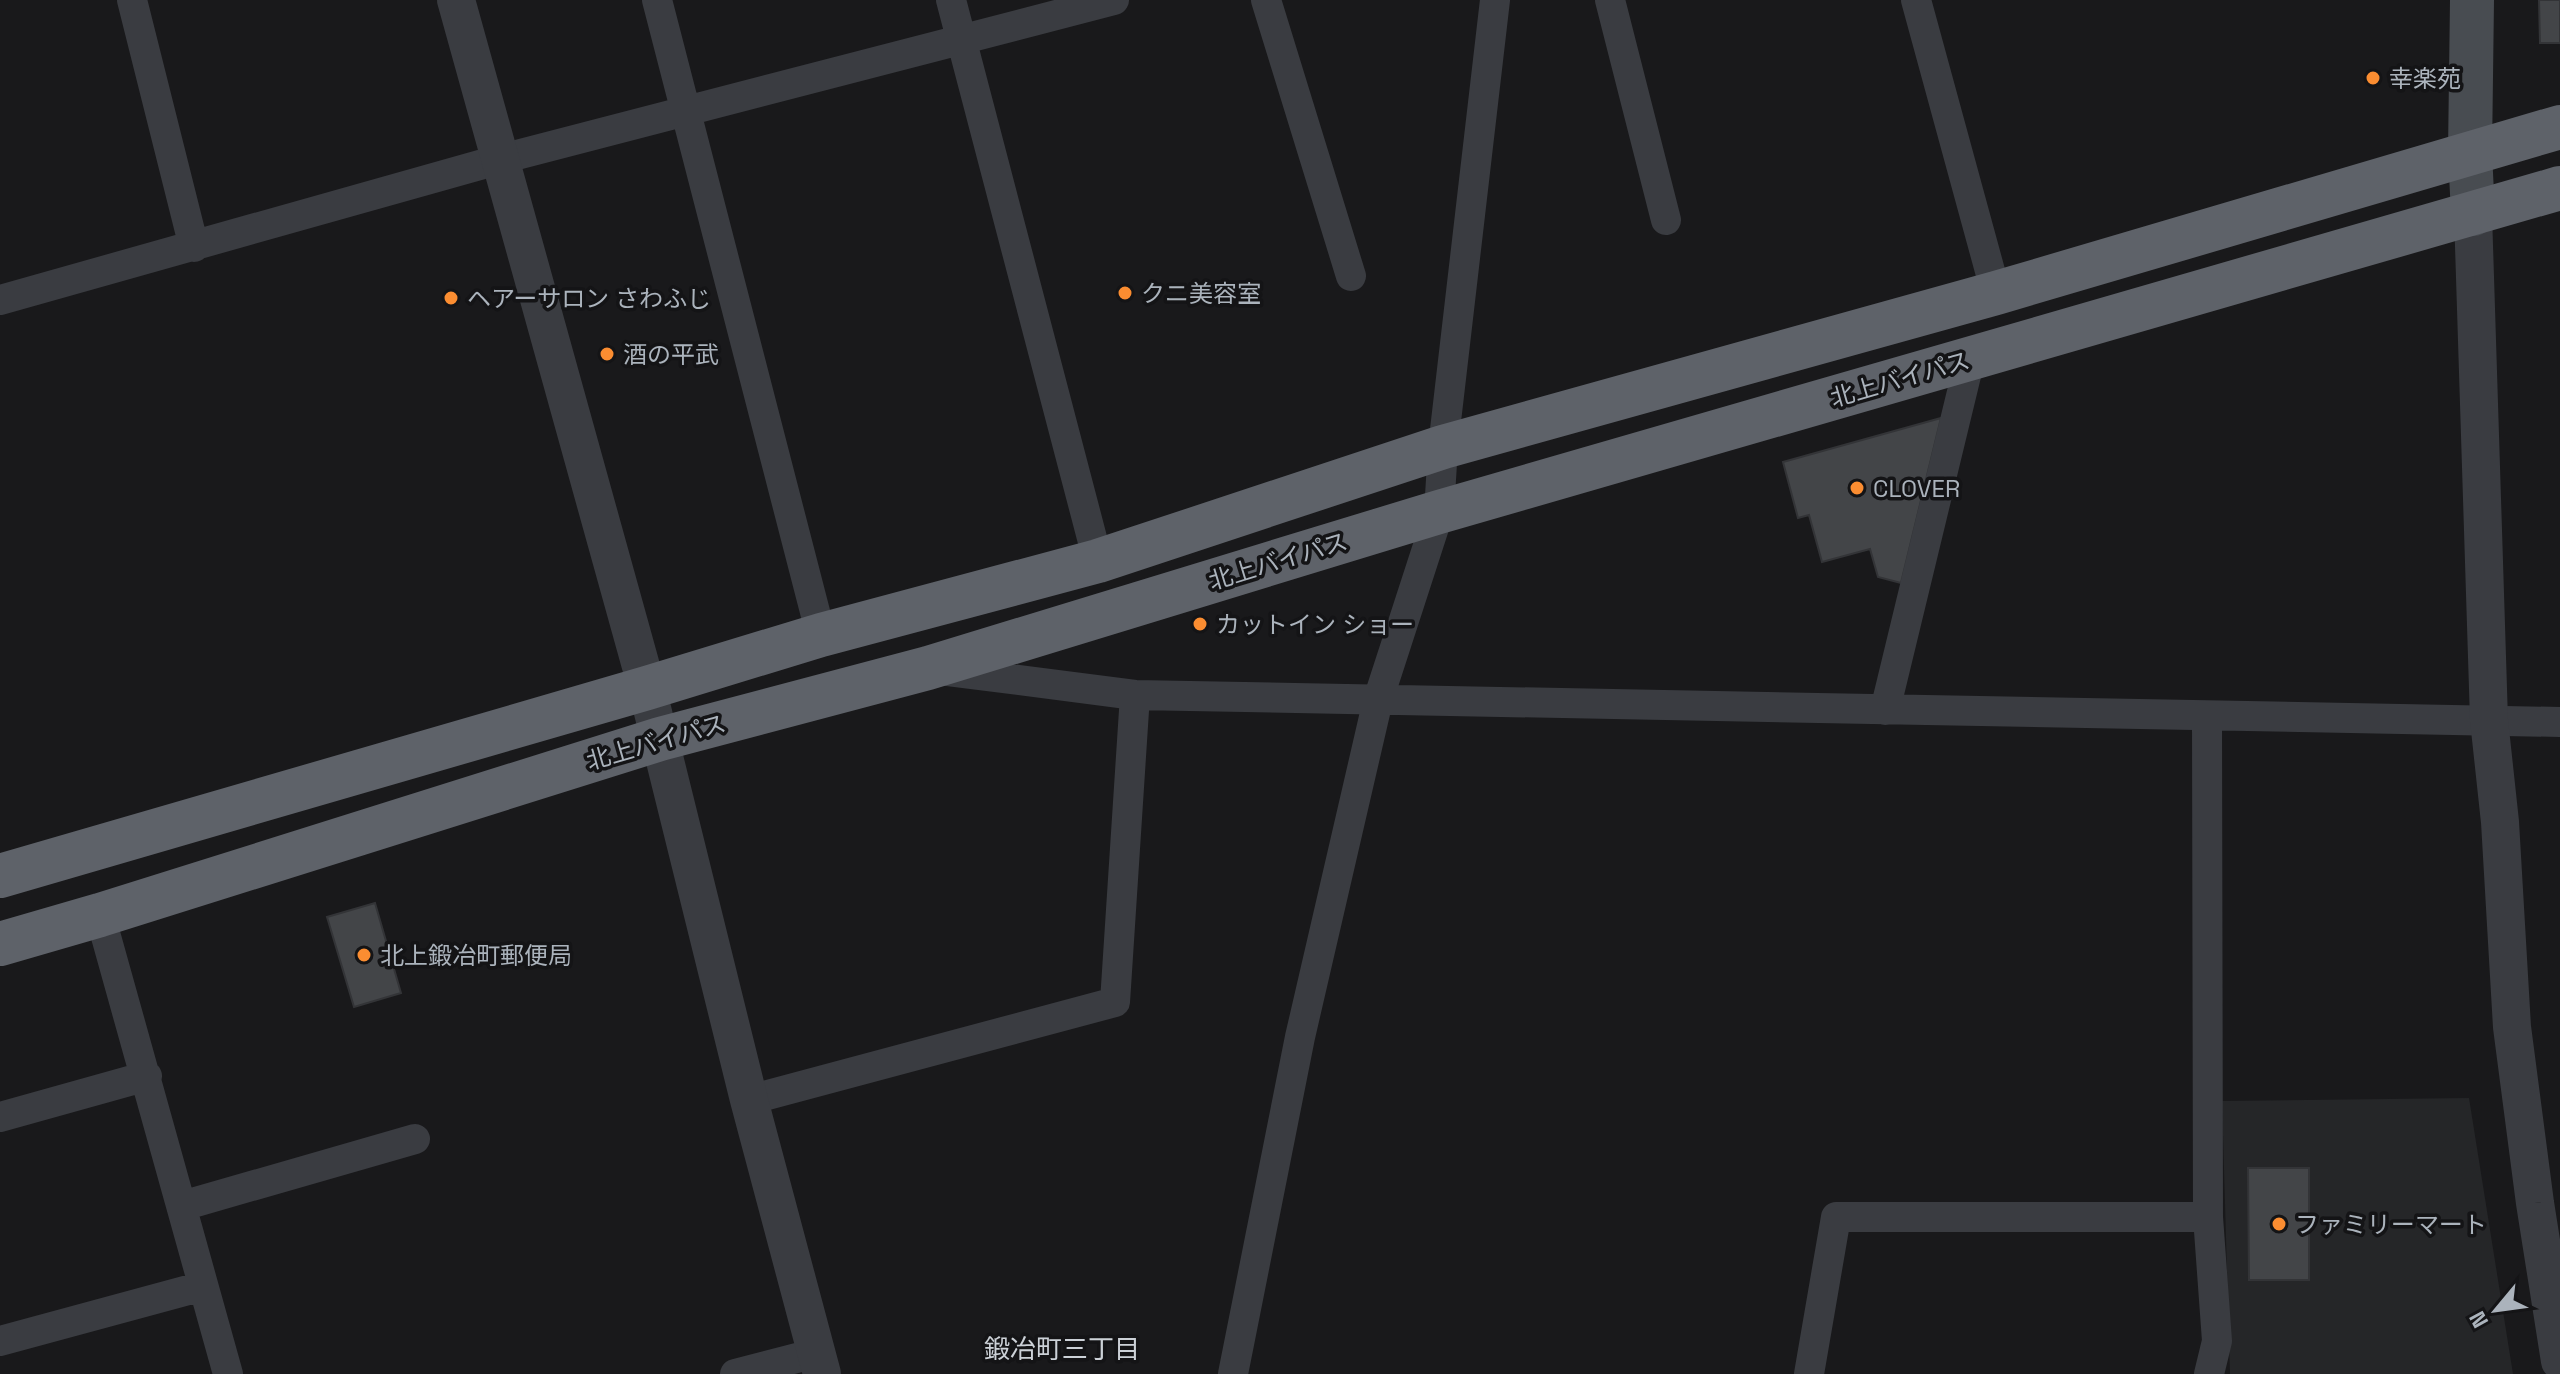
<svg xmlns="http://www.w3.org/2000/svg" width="2560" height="1374" font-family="'Space Grotesk','Noto Sans JP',sans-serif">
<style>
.built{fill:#252628}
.building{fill:#434548;stroke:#333437;stroke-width:2}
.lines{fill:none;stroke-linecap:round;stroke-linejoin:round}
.minor{stroke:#3a3c41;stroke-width:30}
.tertiary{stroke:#3a3c41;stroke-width:38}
.secondary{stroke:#484c51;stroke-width:44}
.trunk{stroke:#5e6269;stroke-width:44}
.poi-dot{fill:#fb8d31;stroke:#141416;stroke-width:3}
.labels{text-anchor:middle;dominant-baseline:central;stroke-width:7;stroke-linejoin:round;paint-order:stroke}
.poi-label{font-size:24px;fill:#abb3bc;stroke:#141416;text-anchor:start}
.street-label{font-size:24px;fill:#abb3bc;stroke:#141416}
.neighbourhood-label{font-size:26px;fill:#ccd1d7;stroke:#141416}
</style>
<rect width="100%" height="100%" fill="#19191b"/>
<!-- built -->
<path class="built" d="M2469,1098l44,276h-283l-8,-273z"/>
<!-- building -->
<path class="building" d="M2539,0h21v43h-20z
M1941,418l-40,165 -23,-6 -8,-28 -48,13 -13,-47 -11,3 -15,-56z
M375,903l26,90 -47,14 -27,-90z
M2248,1168h61v112h-60z"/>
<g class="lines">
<!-- minor -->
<path class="minor" d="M132,0l62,247
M657,0l164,635
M951,0l147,561
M1266,0l85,276
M1610,0l56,220
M1916,0l80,293
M0,300l501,-141 613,-159
M940,670l195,25 1425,27
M1885,710l85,-351
M2207,717l1,500 9,124 -8,33
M100,915l128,459
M749,1100l366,-98 20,-307
M0,1117l147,-41
M182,1206l233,-67
M0,1341l203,-55
M735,1374l81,-21
M1233,1374l67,-337 78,-337 61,-188 4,-65 52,-447
M1809,1374l27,-157h372"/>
<!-- tertiary -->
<path class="tertiary" d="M456,0l191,688 102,412 73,274
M2473,214l16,506 11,102 12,205 23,176 25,158"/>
<!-- secondary -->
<path class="secondary" d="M2472,0l-2,153 3,61"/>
<!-- trunk -->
<path class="trunk" d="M0,876l647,-188 174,-53 277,-74 345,-114 553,-154 564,-166
M0,944l100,-29 560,-176 268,-71 511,-156 1121,-324"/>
</g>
<!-- markers -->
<g class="poi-dot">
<circle cx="2373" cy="78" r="8"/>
<circle cx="1125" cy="293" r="8"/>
<circle cx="451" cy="298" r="8"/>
<circle cx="607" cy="354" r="8"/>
<circle cx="1857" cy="488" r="8"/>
<circle cx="1200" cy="624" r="8"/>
<circle cx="364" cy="955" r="8"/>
<circle cx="2279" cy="1224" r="8"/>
</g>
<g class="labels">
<!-- poi labels -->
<g class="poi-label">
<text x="2389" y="78">幸楽苑</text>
<text x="1141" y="293">クニ美容室</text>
<text x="467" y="298">ヘアーサロン さわふじ</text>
<text x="623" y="354">酒の平武</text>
<text x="1873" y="488">CLOVER</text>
<text x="1216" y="624">カットイン ショー</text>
<text x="380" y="955">北上鍛冶町郵便局</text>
<text x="2295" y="1224">ファミリーマート</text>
</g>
<!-- street labels -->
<g class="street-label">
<text transform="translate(1900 379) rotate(-16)">北上バイパス</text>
<text transform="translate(1278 561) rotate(-17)">北上バイパス</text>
<text transform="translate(656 742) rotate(-16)">北上バイパス</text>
</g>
<!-- neighbourhood labels -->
<g class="neighbourhood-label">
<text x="1062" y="1349">鍛冶町三丁目</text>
</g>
</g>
<!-- north arrow -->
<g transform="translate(2496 1310) rotate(241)" stroke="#141416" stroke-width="6" paint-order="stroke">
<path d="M0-6L14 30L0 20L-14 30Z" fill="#abb3bc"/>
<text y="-12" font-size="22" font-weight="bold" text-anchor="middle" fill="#abb3bc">N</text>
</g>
</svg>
